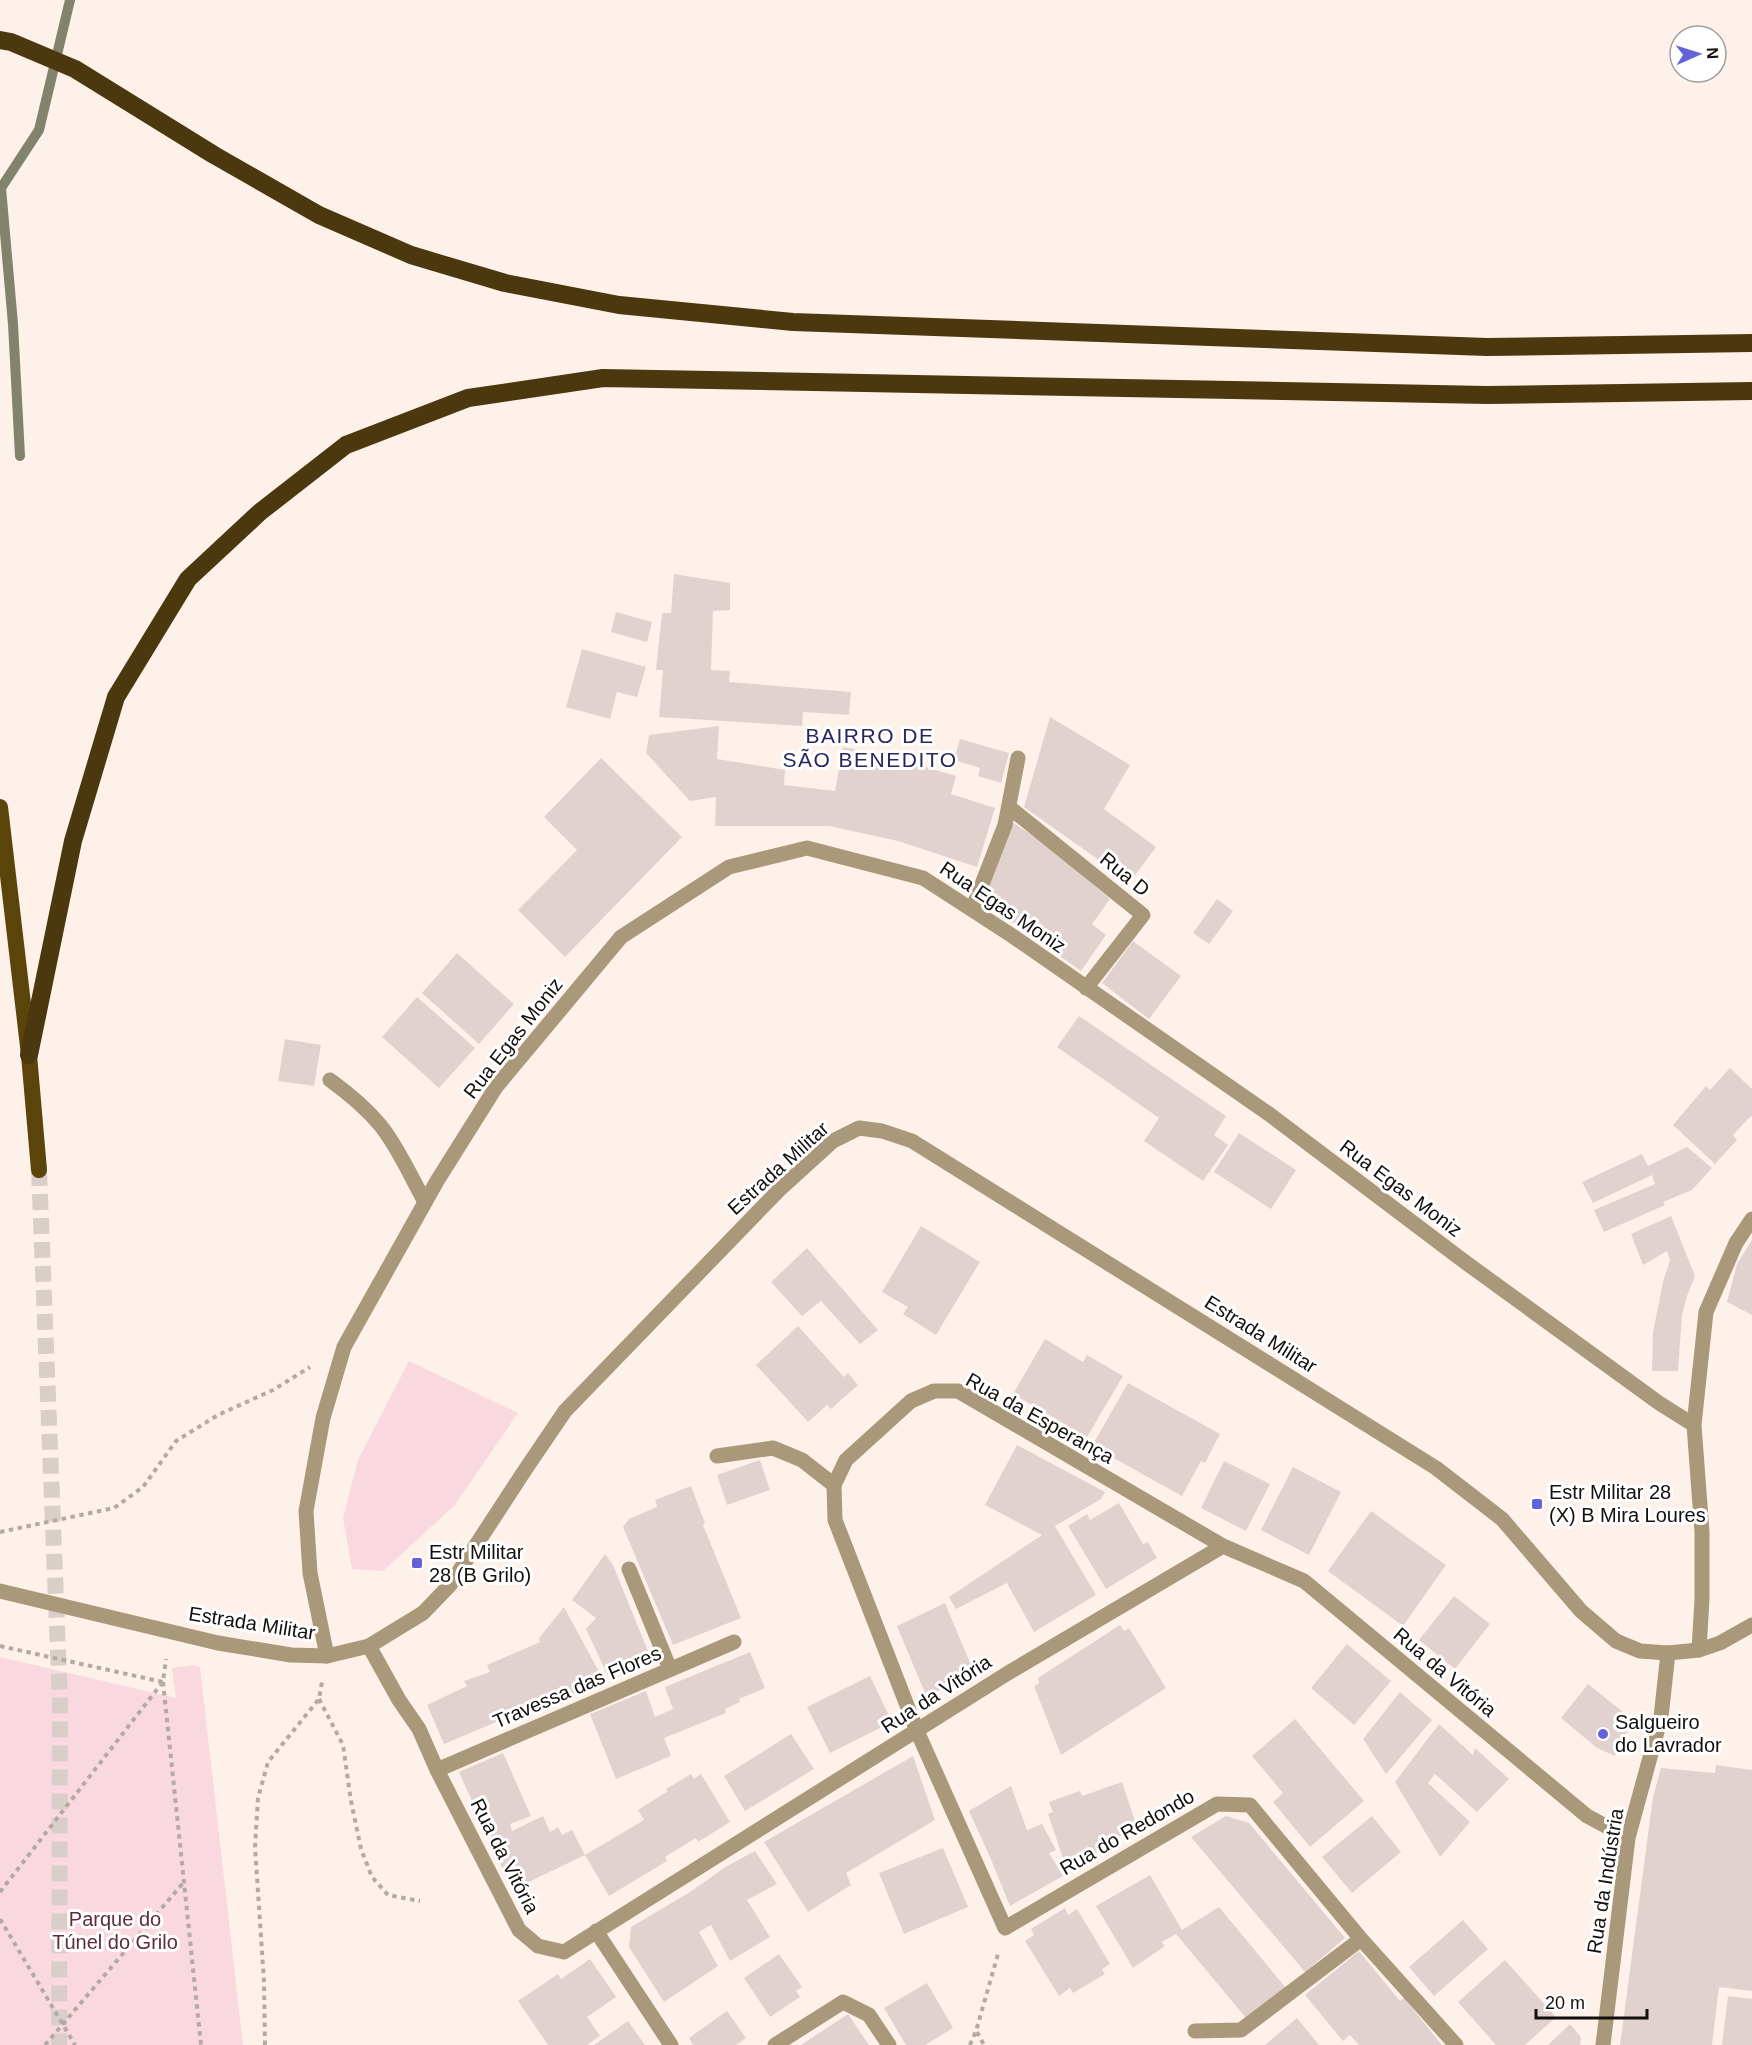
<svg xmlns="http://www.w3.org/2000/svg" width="1752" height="2045" font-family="Arial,sans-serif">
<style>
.green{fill:#f9d8e0}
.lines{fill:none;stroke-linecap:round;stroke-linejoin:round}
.stream{stroke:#82836c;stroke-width:10}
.building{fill:#e1d2d0}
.trunk-tunnel{stroke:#dacfc8;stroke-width:16;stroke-dasharray:16 8;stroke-linecap:butt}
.path{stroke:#b3aaa4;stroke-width:4;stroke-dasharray:4.5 4.5;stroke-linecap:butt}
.service{stroke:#a9997a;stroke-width:15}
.minor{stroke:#a9997a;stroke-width:15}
.tertiary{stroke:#a9997a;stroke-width:15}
.trunk{stroke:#5b440a;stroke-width:16}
.motorway{stroke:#4b380e;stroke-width:18}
.poi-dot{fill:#6462db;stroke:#fff;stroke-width:2}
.labels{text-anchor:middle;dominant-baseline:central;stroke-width:6;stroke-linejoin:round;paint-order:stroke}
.street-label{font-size:20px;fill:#130f0d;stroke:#fff}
.poi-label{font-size:20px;fill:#130f0d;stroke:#fff;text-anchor:start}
.park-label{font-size:20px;fill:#5e2c3b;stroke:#fff}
.neighbourhood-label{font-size:21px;letter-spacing:1.5px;fill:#282660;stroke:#fff}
</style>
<rect width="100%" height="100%" fill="#fdf1e9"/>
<!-- green -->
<path class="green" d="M409,1361l109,52 -64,93 -71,65 -31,-2 -9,-51 15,-58z
M0,1657l176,41 -4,-30 21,-3 7,2 43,378h-243z"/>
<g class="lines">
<!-- stream -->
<path class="stream" d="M20,456l-7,-132 -12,-136 38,-58 31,-130"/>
</g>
<!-- building -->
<path class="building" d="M674,574l56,9v27l-17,1 -2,59 19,1 -1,11 122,10 -2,23 -46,-3 -1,14 -143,-9 4,-47h-7l6,-57h9z
M616,612l36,10 -5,20 -36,-10z
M582,649l64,18 -9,30 -20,-5 -7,27 -44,-12z
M1050,717l80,48 -26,44 52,38 -26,35 -106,-75z
M719,726l-2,33 68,11 -1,15 51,6 8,-44 41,8 72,21 -5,18 44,14 -18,59 -79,-26 -69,-15h-114l1,-29 -26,4 -44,-48 3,-18z
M960,739l49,14 -8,30 -23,-7 2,-8 -26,-8z
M601,758l81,79 -117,120 -47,-47 59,-60 -33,-33z
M1012,822l32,21 66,56 -18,25 14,11 -25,36 -99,-71z
M1217,899l16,12 -24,33 -16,-11z
M1133,941l48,35 -32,43 -47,-36z
M457,953l57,51 -35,40 -57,-51z
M417,997l58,51 -36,40 -57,-51z
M1079,1016l147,100 -12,19 14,10 -25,36 -59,-40 15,-23 -102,-71z
M285,1039l36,6 -7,41 -36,-5z
M1730,1068l22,21v28l-1,-1 -18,19 4,5 -22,24 -42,-39 33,-39 4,4z
M1239,1133l57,37 -25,39 -57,-37z
M1687,1147l25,21 -20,22 -29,12 2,3 -61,27 -10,-22 61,-26 -3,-9 -59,28 -11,-21 60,-28 6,12z
M1671,1216l24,60 -8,20 -5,19 -4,56h-26l1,-39 10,-50 7,-22 -3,-9 -24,14 -12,-31z
M921,1226l59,36 -44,73 -33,-21 5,-7 -26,-15z
M1752,1240v75l-25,-13 10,-38z
M807,1248l71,82 -18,14 -39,-43 -19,15 -31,-34z
M798,1326l46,51 4,-4 10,12 -27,24 -4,-4 -19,17 -52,-57z
M1045,1339l38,23 4,-7 36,21 -36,61 -74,-43z
M1128,1383l92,51 -15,29 -4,-2 -19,35 -90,-50z
M1017,1445l88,47 -4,7 -46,27 41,69 -62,37 -27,-49 -51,26 -7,-12 93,-62 -57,-30z
M760,1460l10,30 -43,15 -10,-30z
M1224,1461l46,23 -24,47 -45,-23z
M1293,1467l48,25 -32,63 -48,-25z
M691,1486l14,37 -2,2 38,93 -68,27 -50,-118 6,-8 28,-12 -2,-7z
M1119,1503l24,41 5,-2 9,16 -51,31 -38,-63 19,-12 3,6z
M1371,1511l75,54 -43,61 -75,-55z
M605,1554l8,11 37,91 -42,20 -22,-47 10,-11 -24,-18z
M1454,1596l36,28 -35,45 -36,-29z
M945,1603l28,67 -46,28 -30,-72z
M564,1607l40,74 -36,16 -1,-4 -13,5 2,4 -42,17 -1,-4 -69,29 -17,-39 40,-19 -3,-5 26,-9 -3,-7 53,-23 -1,-4z
M1120,1625l4,6 5,-3 37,60 -105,67 -27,-69 5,-3 -1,-5z
M1347,1644l44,37 -37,44 -43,-37z
M750,1652l15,36 -26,11 1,3 -15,7 1,4 -62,25 7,18 -55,23 -26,-65 56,-23 9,26 18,-8 -8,-22z
M870,1676l22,46 -62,31 -23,-46z
M1588,1684l45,36 -18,36 -18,-8 -36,-30z
M1400,1692l32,28 -46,54 -23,-35z
M1295,1719l69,82 -54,46 -37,-45 10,-9 -31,-37z
M1439,1724l34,31 2,-7 34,31 -32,33 -42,-38 -7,9 42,39 -30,35 -45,-75z
M791,1734l23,35 -69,42 -21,-35z
M503,1753l28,63 -21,8 2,7 31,-15 7,16 8,-5 4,8 10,-5 13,25 59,-35 -6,-10 30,-19 -2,-2 25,-15 3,5 7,-5 29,48 -32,20 -2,-4 -31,19 2,4 -58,35 -24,-41 -73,35 -53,-118z
M913,1756l22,64 -89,53 5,12 -43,27 -44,-70z
M1716,1765l36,5v221l-33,-4 -7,58h-92l33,-248 8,-29 54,5z
M1122,1782l16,48 -40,14 3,7 -36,13 -17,-50 5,-2 -4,-10 31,-11 2,5z
M1011,1786l16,44 15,-6 14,26 -7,3 14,23 -53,30 -20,-49 -21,-46z
M1226,1816l23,7 96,115 -40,34 -114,-135z
M1372,1816l29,36 -49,41 -30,-36z
M943,1848l25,59 -64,27 -25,-61z
M755,1851l22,33 -30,16 23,37 -40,24 -19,-36 -12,7 19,34 -54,36 -35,-55 2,-20 59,-35 37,-26z
M1150,1875l32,55 37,-23 67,81 -40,30 -70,-84 -14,8 3,4 -32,22 -37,-62z
M1065,1908l3,7 9,-6 33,55 -8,5 3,5 -32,19 -3,-5 -11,8 -34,-55 9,-6 -3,-6z
M1463,1920l25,29 -54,47 -25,-29z
M1359,1951l41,50 4,-3 38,47h-83l-9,-10 -7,6 -38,-46z
M779,1954l23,33 -6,4 4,6 -30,20 -26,-39z
M590,1959l26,38 -29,20 13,19 -13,9h-39l-30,-44 40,-27 3,5z
M1505,1960l51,57 -31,28h-29l-38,-43z
M927,1983l26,45 -28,17h-19l-22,-37z
M1728,1996l24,3v46h-30z
M727,2011l19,27 -10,7h-43l-4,-7z
M848,2014l21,31h-68z
M1297,2018l22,27h-54z
M628,2021l17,24h-51z
M1570,2024l11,13 -1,8h-32z"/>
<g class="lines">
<!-- trunk-tunnel -->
<path class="trunk-tunnel" d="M39,1170l21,532 -1,343"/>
<!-- path -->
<path class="path" d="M0,1532l114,-24 29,-21 33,-46 42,-26 55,-25 37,-23
M0,1646l163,36 3,-23
M163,1682l38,363
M319,1699l24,46 8,56 10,48 11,28 16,18 32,6
M0,1892l162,-209
M0,1919l75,126
M977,2032l7,13
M45,2045l139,-163
M265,2045l-1,-63 -9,-135 3,-49 10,-36 51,-63 3,-17
M970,2045l6,-14 22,-77"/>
<!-- service -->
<path class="service" d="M330,1080c18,13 36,28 51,46 18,23 30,51 44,76
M717,1456l56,-8 29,12 32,25"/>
<!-- minor -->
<path class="minor" d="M1009,807l134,108 -57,73
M972,910l33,-85 13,-67
M1223,1546l-265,-155h-24l-23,10 -65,59 -12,25 1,35 82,211 88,197 212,-124 33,1 111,134 95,106
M629,1569l41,100
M369,1646l30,54 20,29 18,41 82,160 19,16 26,6 444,-279 215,-127 81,35 283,235 41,22
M1699,1650l3,-51v-67l-8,-107 12,-113 30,-69 16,-24
M327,1656l-17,-83 -4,-62 17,-93 21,-71 93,-166 59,-94 125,-150 108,-70 78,-19 116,30 88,57 258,179 196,148 194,141 35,22
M437,1770l297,-128
M596,1931l75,114
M1195,2031l46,-1 120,-91
M775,2045l68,-43 26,13 20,30
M1603,2045l25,-207 33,-121 7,-64"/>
<!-- tertiary -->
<path class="tertiary" d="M0,1591l218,52 73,12 36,1 42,-10 54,-33 27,-28 75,-115 40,-59 214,-221 54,-49 26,-13 23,3 30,10 524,327 66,51 79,92 35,30 24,10 28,2 31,-3 21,-7 32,-18"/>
<!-- trunk -->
<path class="trunk" d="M0,807l29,248 10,115"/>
<!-- motorway -->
<path class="motorway" d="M0,40l11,2 64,27 139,86 105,60 92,40 94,28 114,22 174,17 694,25 265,-4
M29,1055l44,-214 43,-144 72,-118 72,-67 86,-67 122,-47 135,-20 884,17 265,-4"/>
</g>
<!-- markers -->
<g class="poi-dot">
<rect x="1531" y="1498" width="12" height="12" rx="3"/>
<rect x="411" y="1557" width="12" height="12" rx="3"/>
<circle cx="1603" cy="1734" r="6"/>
</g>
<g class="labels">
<!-- street labels -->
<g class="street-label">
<text transform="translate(1125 874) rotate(39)">Rua D</text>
<text transform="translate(1003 907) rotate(34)">Rua Egas Moniz</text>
<text transform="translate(513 1038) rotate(-52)">Rua Egas Moniz</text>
<text transform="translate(778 1168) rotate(-42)">Estrada Militar</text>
<text transform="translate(1401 1188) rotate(37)">Rua Egas Moniz</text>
<text transform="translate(1261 1334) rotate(32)">Estrada Militar</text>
<text transform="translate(1040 1418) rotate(29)">Rua da Esperança</text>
<text transform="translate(252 1623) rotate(9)">Estrada Militar</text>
<text transform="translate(1445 1672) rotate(40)">Rua da Vitória</text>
<text transform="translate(577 1687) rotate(-23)">Travessa das Flores</text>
<text transform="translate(936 1694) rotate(-33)">Rua da Vitória</text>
<text transform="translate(1127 1832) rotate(-30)">Rua do Redondo</text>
<text transform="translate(505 1856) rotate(63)">Rua da Vitória</text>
<text transform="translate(1605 1881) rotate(-81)">Rua da Indústria</text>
</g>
<!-- poi labels -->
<g class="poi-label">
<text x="1549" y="1492">Estr Militar 28<tspan x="1549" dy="23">(X) B Mira Loures</tspan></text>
<text x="429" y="1552">Estr Militar<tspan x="429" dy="23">28 (B Grilo)</tspan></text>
<text x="1615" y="1722">Salgueiro<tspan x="1615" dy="23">do Lavrador</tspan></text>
</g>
<!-- park labels -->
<g class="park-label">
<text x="115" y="1919">Parque do<tspan x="115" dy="23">Túnel do Grilo</tspan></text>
</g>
<!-- neighbourhood labels -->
<g class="neighbourhood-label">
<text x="870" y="735">BAIRRO DE<tspan x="870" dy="24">SÃO BENEDITO</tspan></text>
</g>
</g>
<!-- north arrow -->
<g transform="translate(1698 54) rotate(87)"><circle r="28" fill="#ffffff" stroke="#a19f9e" stroke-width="1.5"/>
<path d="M0-4.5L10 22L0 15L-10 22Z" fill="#6462db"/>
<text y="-9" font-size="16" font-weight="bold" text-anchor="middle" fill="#130f0d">N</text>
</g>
<!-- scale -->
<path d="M1536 2009v9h111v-9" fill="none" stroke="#130f0d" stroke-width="3"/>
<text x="1545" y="2009" font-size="18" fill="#130f0d" stroke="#ffffff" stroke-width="4.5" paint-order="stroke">20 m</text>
</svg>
